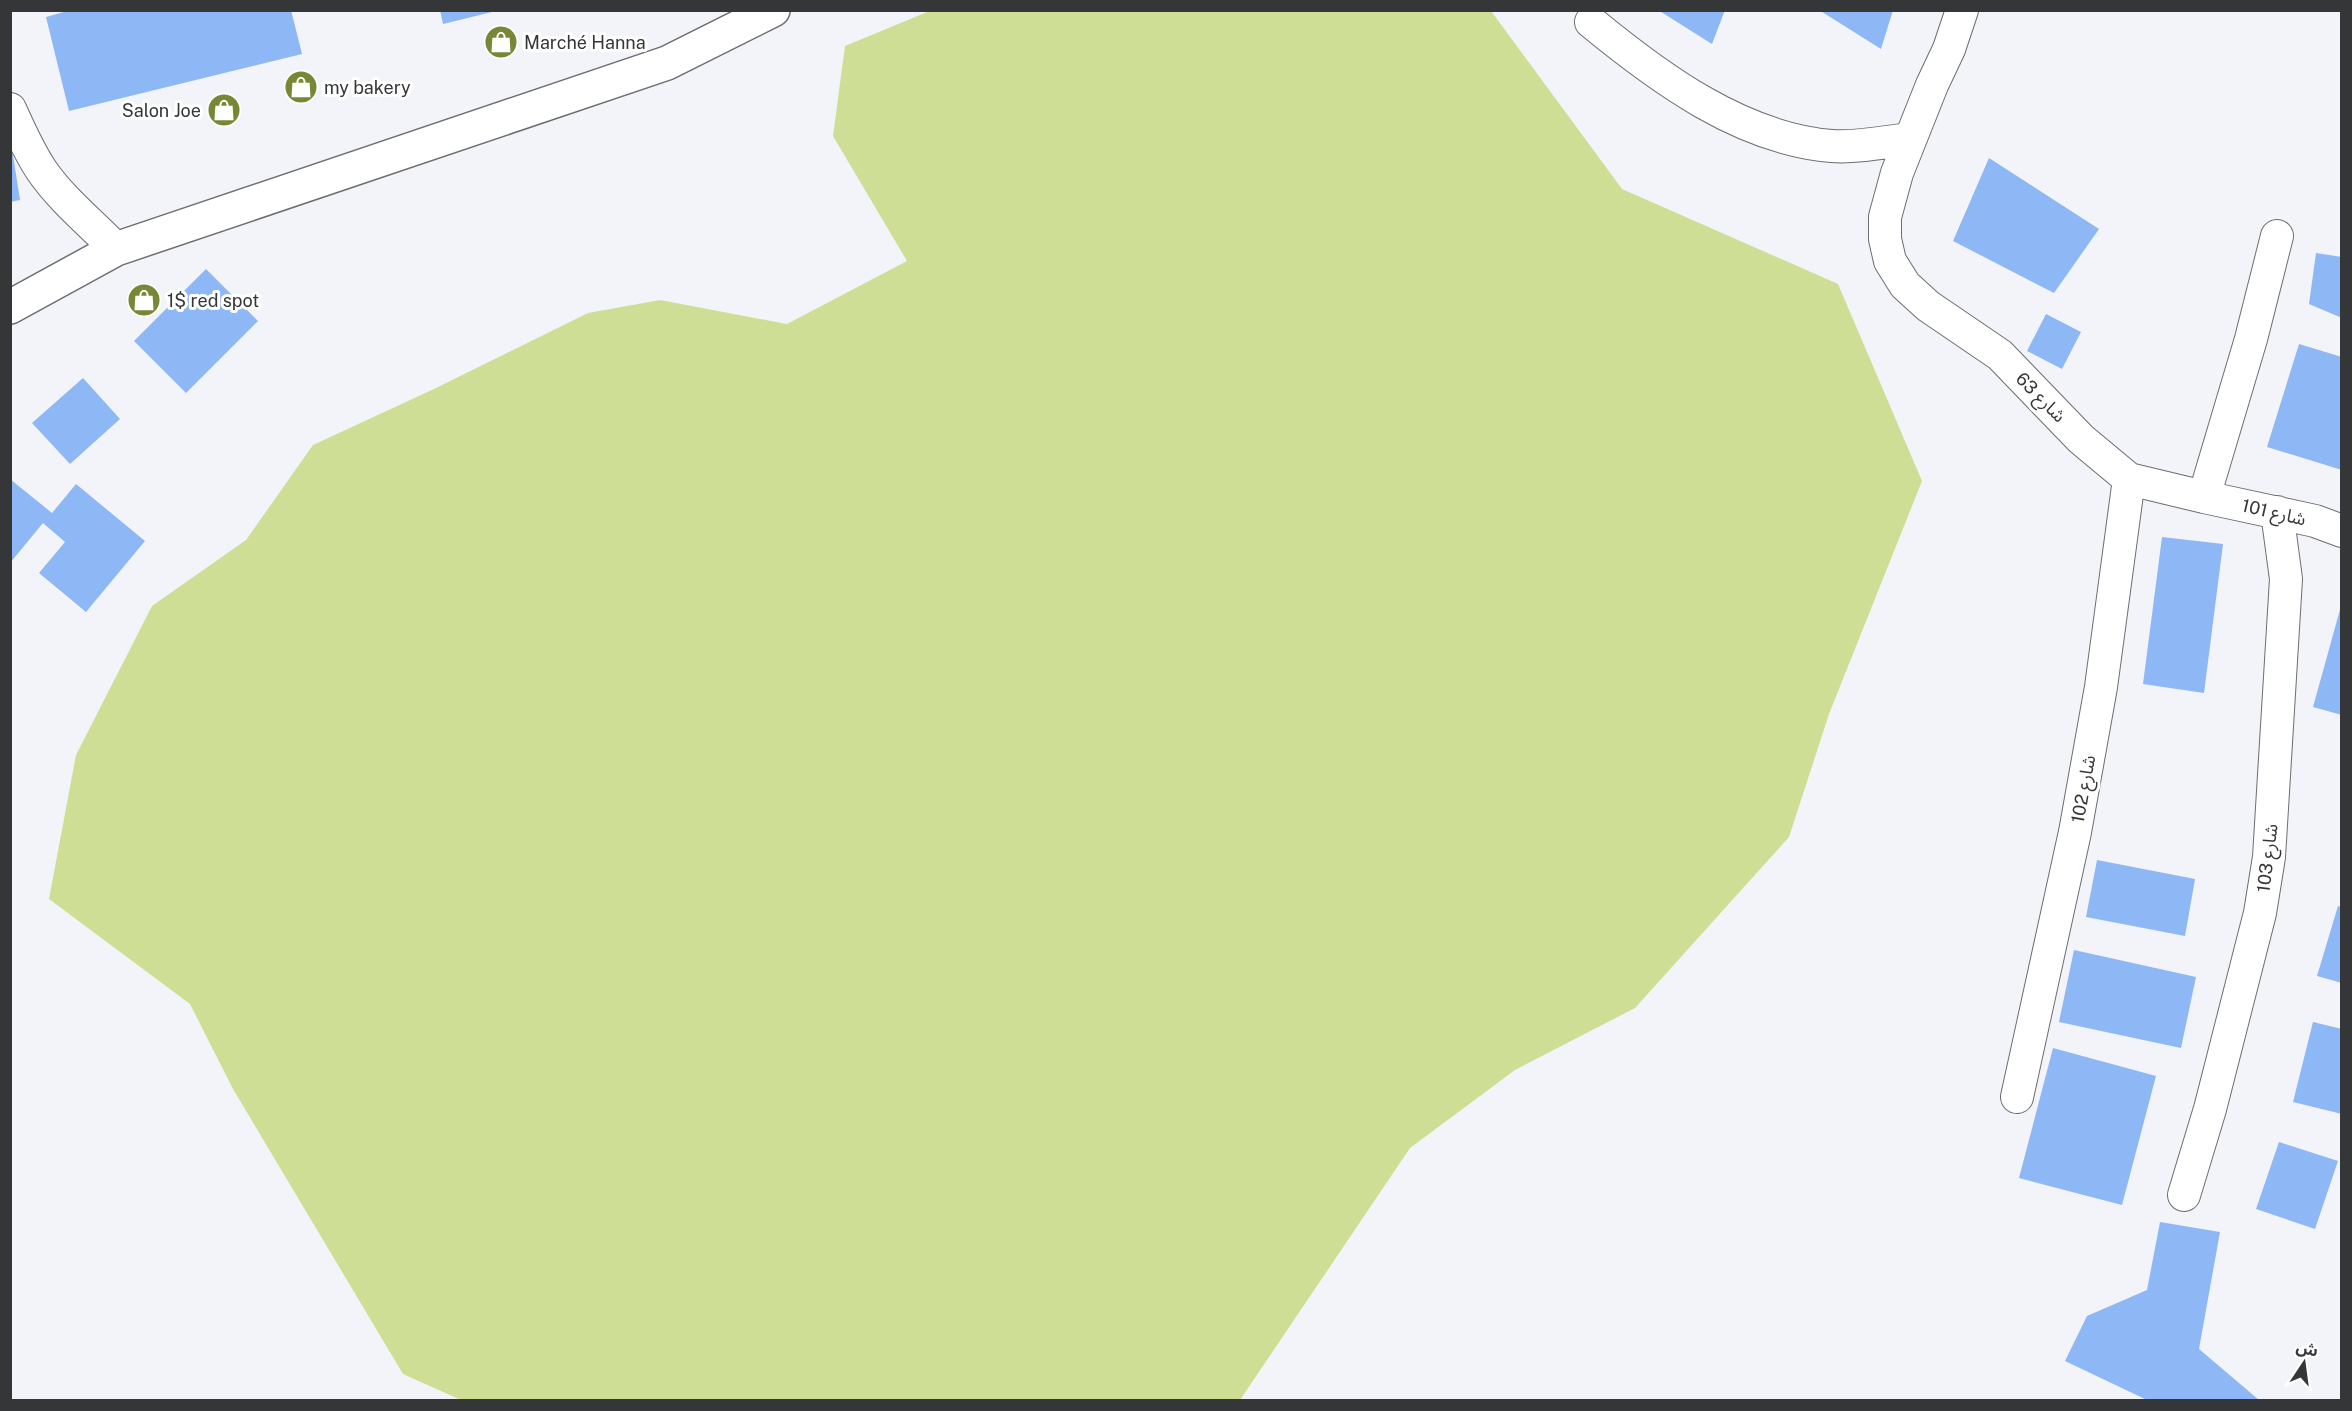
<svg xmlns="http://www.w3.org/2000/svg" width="2352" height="1411" font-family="'Public Sans','Noto Sans Arabic',sans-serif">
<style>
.green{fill:#cede95}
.building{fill:#8db7f5}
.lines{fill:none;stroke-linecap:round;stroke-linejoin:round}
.street-casing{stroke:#6b6d71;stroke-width:34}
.secondary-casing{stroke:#6b6d71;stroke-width:36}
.street{stroke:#fff;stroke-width:32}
.secondary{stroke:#fff;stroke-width:33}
.labels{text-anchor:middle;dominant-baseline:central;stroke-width:6;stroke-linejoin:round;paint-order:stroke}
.poi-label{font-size:18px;fill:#353637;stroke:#fff;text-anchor:start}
.street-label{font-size:18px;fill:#353637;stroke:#fff}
</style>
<rect width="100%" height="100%" fill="#f2f4f9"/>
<!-- green -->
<path class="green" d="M932,10l559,1 131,178 216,95 84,197 -93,233 -40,123 -154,171 -120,62 -105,78 -170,252h-779l-58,-26 -170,-285 -43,-85 -141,-105 27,-144 76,-149 94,-66 67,-95 121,-56 154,-76 72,-13 127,24 120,-63 -74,-125 12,-90z"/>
<!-- building -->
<path class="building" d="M71,10h220l11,44 -233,57 -23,-94z
M440,10h56v1l-53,13z
M1658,10h67l-13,34z
M1819,10h74l-12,39z
M10,136l10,64 -10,2z
M1989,158l110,71 -45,64 -101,-52z
M2316,253l26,4v61l-33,-14z
M206,269l52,52 -72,72 -52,-52z
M2046,314l35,18 -19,37 -35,-18z
M2299,344l43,13v113l-75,-23z
M83,378l37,41 -50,45 -38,-41z
M10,479l42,34 24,-29 69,57 -59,71 -47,-39 26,-31 -22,-19 -33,40z
M2162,537l61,7 -19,149 -61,-9z
M2341,606h1v109l-29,-8z
M2097,860l98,19 -10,57 -99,-19z
M2338,906l4,1v76l-25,-7z
M2074,950l122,27 -15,71 -122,-26z
M2313,1022l29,7v85l-49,-12z
M2053,1048l103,28 -34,129 -103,-27z
M2279,1142l59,19 -23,68 -59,-20z
M2160,1222l60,10 -21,117 60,51h-112l-82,-39 22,-45 60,-26z"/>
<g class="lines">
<defs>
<path id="street" d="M1962,10l-13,39 -17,36 -35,88 -12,44v22l5,22 15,24 23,21 72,49 81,84 48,40 75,18 47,-158 26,-103
M1591,22c68,56 151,117 241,124 23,2 53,-4 77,-7
M10,109c10,22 19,43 32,62 20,29 50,53 74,78
M2204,497l111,24 27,10
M2017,1097l58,-265 26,-145 28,-208
M2184,1195l26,-86 50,-196 9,-56 17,-278 -9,-67"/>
<path id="secondary" d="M10,307l106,-58 551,-186 106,-53"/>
</defs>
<!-- street casing -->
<use href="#street" class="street-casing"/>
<!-- secondary casing -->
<use href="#secondary" class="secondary-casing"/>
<!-- street -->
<use href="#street" class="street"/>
<!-- secondary -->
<use href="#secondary" class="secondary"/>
</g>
<!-- icons -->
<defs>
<symbol id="shop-disc" viewBox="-11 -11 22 22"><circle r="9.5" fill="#788735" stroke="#fff"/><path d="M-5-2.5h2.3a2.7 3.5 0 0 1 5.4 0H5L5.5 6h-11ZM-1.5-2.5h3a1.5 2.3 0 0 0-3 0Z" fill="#fff"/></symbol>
</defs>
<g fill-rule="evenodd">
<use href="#shop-disc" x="482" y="23" width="38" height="38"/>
<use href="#shop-disc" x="282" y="68" width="38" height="38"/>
<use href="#shop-disc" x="205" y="91" width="38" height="38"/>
<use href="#shop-disc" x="125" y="281" width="38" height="38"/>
</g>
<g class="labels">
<!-- poi labels -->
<g class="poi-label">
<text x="524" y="42">Marché Hanna</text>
<text x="324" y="87">my bakery</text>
<text x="201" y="110" text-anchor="end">Salon Joe</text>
<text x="167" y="300">1$ red spot</text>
</g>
<!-- street labels -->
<g class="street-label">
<text transform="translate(2041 397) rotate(45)">شارع 63</text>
<text transform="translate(2274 512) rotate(13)">شارع 101</text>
<text transform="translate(2083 789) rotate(-80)">شارع 102</text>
<text transform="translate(2267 858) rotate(-83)">شارع 103</text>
</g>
</g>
<!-- border -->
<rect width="2352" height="1411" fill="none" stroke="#353637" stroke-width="24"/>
<!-- north arrow -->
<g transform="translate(2304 1363) rotate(13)" stroke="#ffffff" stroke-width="4.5" paint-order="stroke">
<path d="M0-4.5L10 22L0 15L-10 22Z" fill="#353637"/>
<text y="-9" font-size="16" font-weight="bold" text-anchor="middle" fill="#353637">ش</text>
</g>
</svg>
